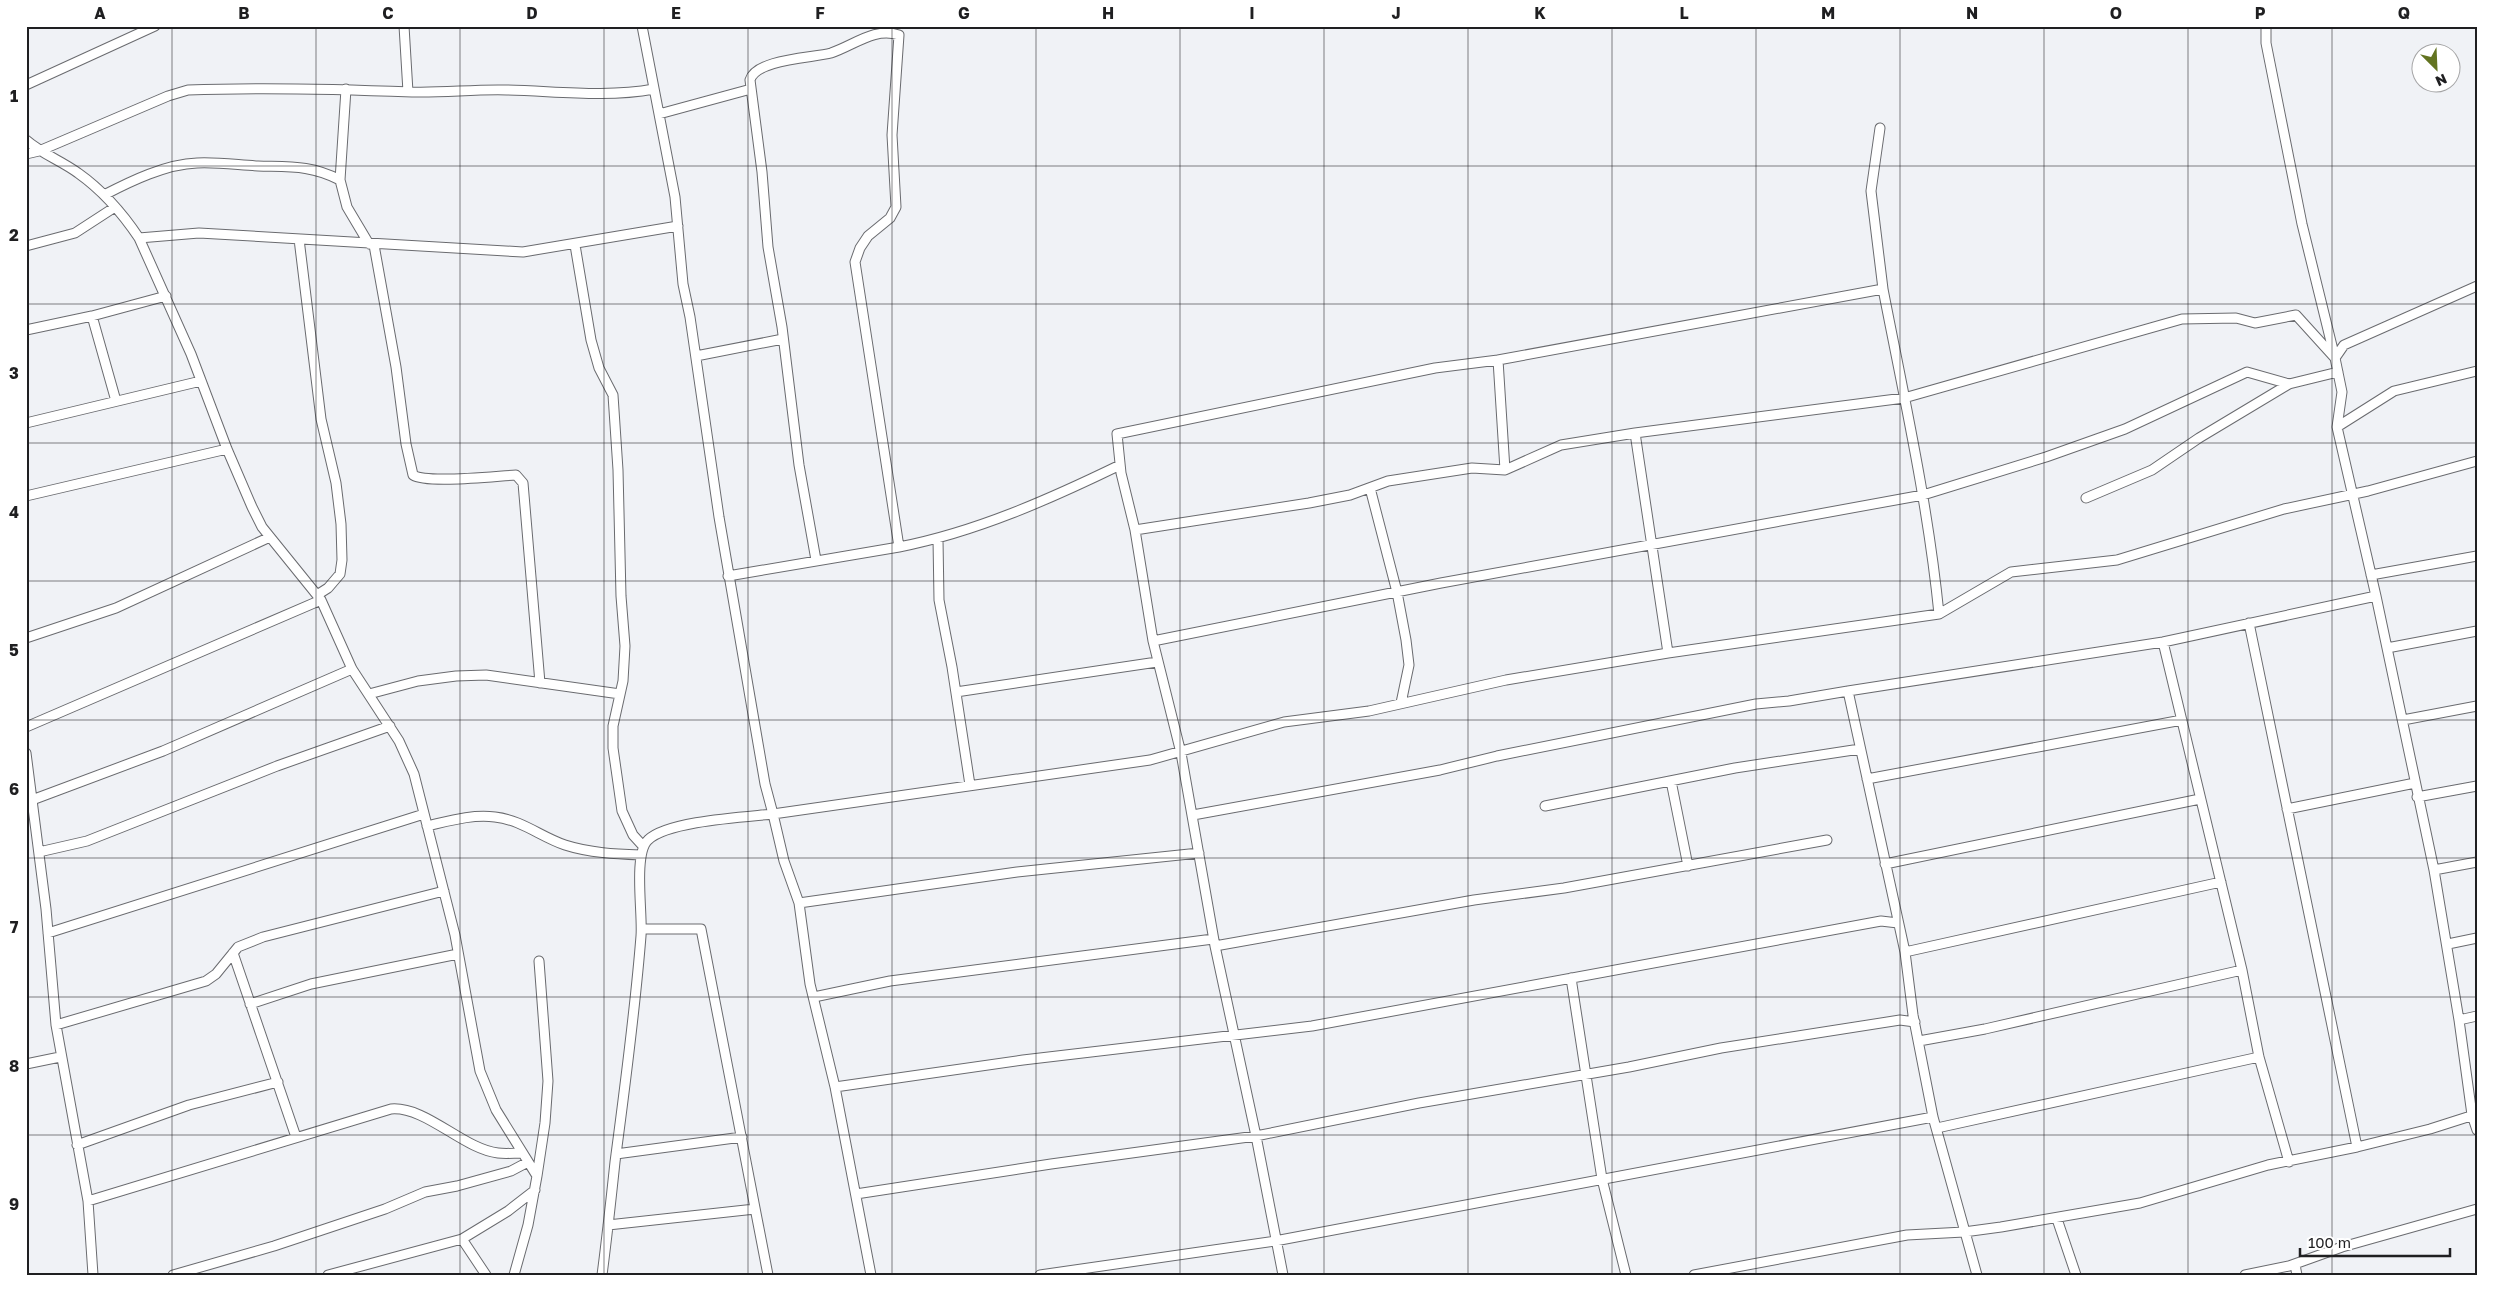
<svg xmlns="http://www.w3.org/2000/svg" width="2503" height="1301" font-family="'Golos Text',sans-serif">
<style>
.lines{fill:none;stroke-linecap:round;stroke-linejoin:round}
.minor-casing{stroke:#6a6b6f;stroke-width:11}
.minor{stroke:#fff;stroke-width:9}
.grid{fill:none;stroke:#1f1f21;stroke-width:1;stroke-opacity:0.55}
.neatline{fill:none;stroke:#1f1f21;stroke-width:2}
.grid-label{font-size:16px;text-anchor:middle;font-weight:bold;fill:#1f1f21}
</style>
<rect width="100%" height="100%" fill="#f0f2f6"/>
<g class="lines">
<defs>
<path id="minor" d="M404,26l4,66
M642,26l33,171 8,87 7,33 29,200 46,267 8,30 377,-54 134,-38 85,-11 137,-31 162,-27
M2266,26v17l36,181 33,134 7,34 -5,35 39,169 58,274 25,150 13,95 5,15
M26,85l129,-59
M346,89l-6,91 7,27 22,37
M659,114l92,-25
M1880,128l-9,63 12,98
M26,140c16,14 36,21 52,33 24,17 45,41 61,65l52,116 36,95 25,58 10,20 59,73 31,69 47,72 15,33 41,161 25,136 16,39 41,66 -9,49 -14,50
M26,154l13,-3 129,-55 20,-6c75,-3 149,-1 224,2 31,1 63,-3 95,-2 49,1 98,8 147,-1
M104,195c27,-14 62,-31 93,-32 21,-1 41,2 61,3 32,1 53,-1 82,14
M139,238l60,-5 324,19 155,-26
M299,239l22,180 15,64 5,41 1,36 -2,14 -12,14 -11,7
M374,245l22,122 10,77 7,31c14,9 83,1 103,0l7,8 17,200
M575,245l16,95 8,28 14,27 5,75 3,126 4,50 -2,35 -10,45v22l9,63 11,24 10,11
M26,246l49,-13 40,-26
M92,316l24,85
M26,330l66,-14 74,-20
M696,356l87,-17
M26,423l175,-42
M2337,427l57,-36 83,-20
M1635,433l33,220 271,-39 72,-42 106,-12 167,-51 84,-18 109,-30
M1370,488l27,104 9,48 3,25 -8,38
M26,496l201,-47
M2086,498l66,-28 47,-32 90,-54 49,-12
M1135,530l174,-27 41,-8 38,-14 84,-13 33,2
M938,539l1,61 13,67 18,118
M899,547c77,-15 151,-48 221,-82
M2371,575l106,-19
M728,576l171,-29 -44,-285 5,-14 8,-12 22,-18 6,-11 -4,-72 7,-100c-25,-8 -44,10 -68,18 -18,5 -75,6 -81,27l12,92 6,75 14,80 17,138 17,95
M1939,614c-11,-110 -35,-217 -56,-325l-385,71 7,110 56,-25 74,-12 269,-35 278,-79 54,-1 19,5 41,-8 39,43 9,-13 133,-59
M2249,623l108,524
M26,638l90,-30 154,-71
M1153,641l288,-58 482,-88 123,-38 79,-28 122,-57 42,12
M2163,642l79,328 17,87 30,105
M2387,648l90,-17
M956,692l201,-30
M369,694l49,-13 38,-5 30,-1 134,19
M2403,720l74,-14
M26,727l295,-127
M26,753l20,156 10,116 32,176 5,74
M1867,779l315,-59
M1671,781l17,85
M2417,797l60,-11
M32,800l131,-49 189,-82
M1545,806l190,-38 125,-19
M2287,809l128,-26
M1193,815l247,-45 57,-14 259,-52 33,-3 59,-10
M427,826c22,-5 45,-12 68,-9 27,3 46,20 70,28 25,8 51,9 76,10
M39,852l48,-11 190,-75 113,-40
M1885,864l315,-65
M2434,870l43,-8
M799,903l218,-31 182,-19
M642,929h59l67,346
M48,933l376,-119
M2448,944l29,-6
M1215,946l259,-46 90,-12 263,-48
M1905,952l316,-70
M233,953l63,184
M1571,978l31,201 24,96
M814,997l76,-16 323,-42
M250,1004l61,-20 147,-30
M2459,1020l18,-4
M56,1025l150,-44 10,-7 22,-27 25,-10 181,-46
M1919,1041l66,-12 257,-59
M26,1064l34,-7
M835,1087l188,-27 289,-34 569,-105 17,2
M1937,1128l322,-71
M77,1145l112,-40 89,-23
M616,1154l126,-17
M537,1176l8,-53 3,-42 -9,-120
M856,1194l195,-30 205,-28 163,-33 210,-36 92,-19 179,-28 15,2
M88,1201l303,-92c35,-3 72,40 107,44 8,1 16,0 24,0
M2057,1219l19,56
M608,1225l147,-16
M462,1239l24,36
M2295,1265l2,10
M173,1275l101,-29 111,-37 40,-17 32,-6 54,-15 17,-9
M328,1275l134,-36 46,-28 27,-21
M602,1275c5,-38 9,-75 13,-113 10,-75 20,-150 26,-226 2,-21 -8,-82 7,-96 19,-19 97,-23 125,-26l11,47 15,42 11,81 25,103 36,188
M1040,1275l235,-34 658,-124
M1283,1275l-27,-139 -41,-190 -34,-193 -28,-112 -18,-111 -14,-57 -4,-39 318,-66 63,-8
M1694,1275l213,-40 57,-3 37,-5 139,-24 128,-38 89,-18 73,-18 47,-15
M1977,1275l-44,-158 -20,-102 -8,-63 -57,-261 315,-49 213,-46
M2245,1275l44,-9 53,-19 135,-38"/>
</defs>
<!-- minor casing -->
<use href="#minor" class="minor-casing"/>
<!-- minor -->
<use href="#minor" class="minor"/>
</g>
<!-- grid -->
<path class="grid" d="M172,26v1249M316,26v1249M460,26v1249M604,26v1249M748,26v1249M892,26v1249M1036,26v1249M1180,26v1249M1324,26v1249M1468,26v1249M1612,26v1249M1756,26v1249M1900,26v1249M2044,26v1249M2188,26v1249M2332,26v1249M26,166h2451M26,304h2451M26,443h2451M26,581h2451M26,720h2451M26,858h2451M26,997h2451M26,1135h2451"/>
<!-- border -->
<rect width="2503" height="1301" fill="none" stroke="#ffffff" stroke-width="55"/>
<!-- north arrow -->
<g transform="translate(2436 68) rotate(156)"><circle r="24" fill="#ffffff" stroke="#a5a5a6"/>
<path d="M0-4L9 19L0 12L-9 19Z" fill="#637421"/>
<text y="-8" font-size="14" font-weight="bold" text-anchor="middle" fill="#1f1f21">N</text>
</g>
<!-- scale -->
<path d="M2300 1248v8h150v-8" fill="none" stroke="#1f1f21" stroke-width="2.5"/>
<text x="2308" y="1248" font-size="15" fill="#1f1f21" stroke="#ffffff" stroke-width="4" paint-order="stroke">100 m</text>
<rect x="28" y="28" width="2448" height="1246" class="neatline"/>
<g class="grid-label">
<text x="100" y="19">A</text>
<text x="244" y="19">B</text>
<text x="388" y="19">C</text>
<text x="532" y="19">D</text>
<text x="676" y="19">E</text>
<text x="820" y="19">F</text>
<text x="964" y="19">G</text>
<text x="1108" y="19">H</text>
<text x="1252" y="19">I</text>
<text x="1396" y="19">J</text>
<text x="1540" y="19">K</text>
<text x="1684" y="19">L</text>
<text x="1828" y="19">M</text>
<text x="1972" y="19">N</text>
<text x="2116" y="19">O</text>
<text x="2260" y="19">P</text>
<text x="2404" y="19">Q</text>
<text x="14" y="102">1</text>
<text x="14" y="241">2</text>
<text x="14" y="379">3</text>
<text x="14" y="518">4</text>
<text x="14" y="656">5</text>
<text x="14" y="795">6</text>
<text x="14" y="933">7</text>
<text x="14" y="1072">8</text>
<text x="14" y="1210">9</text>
</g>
</svg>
